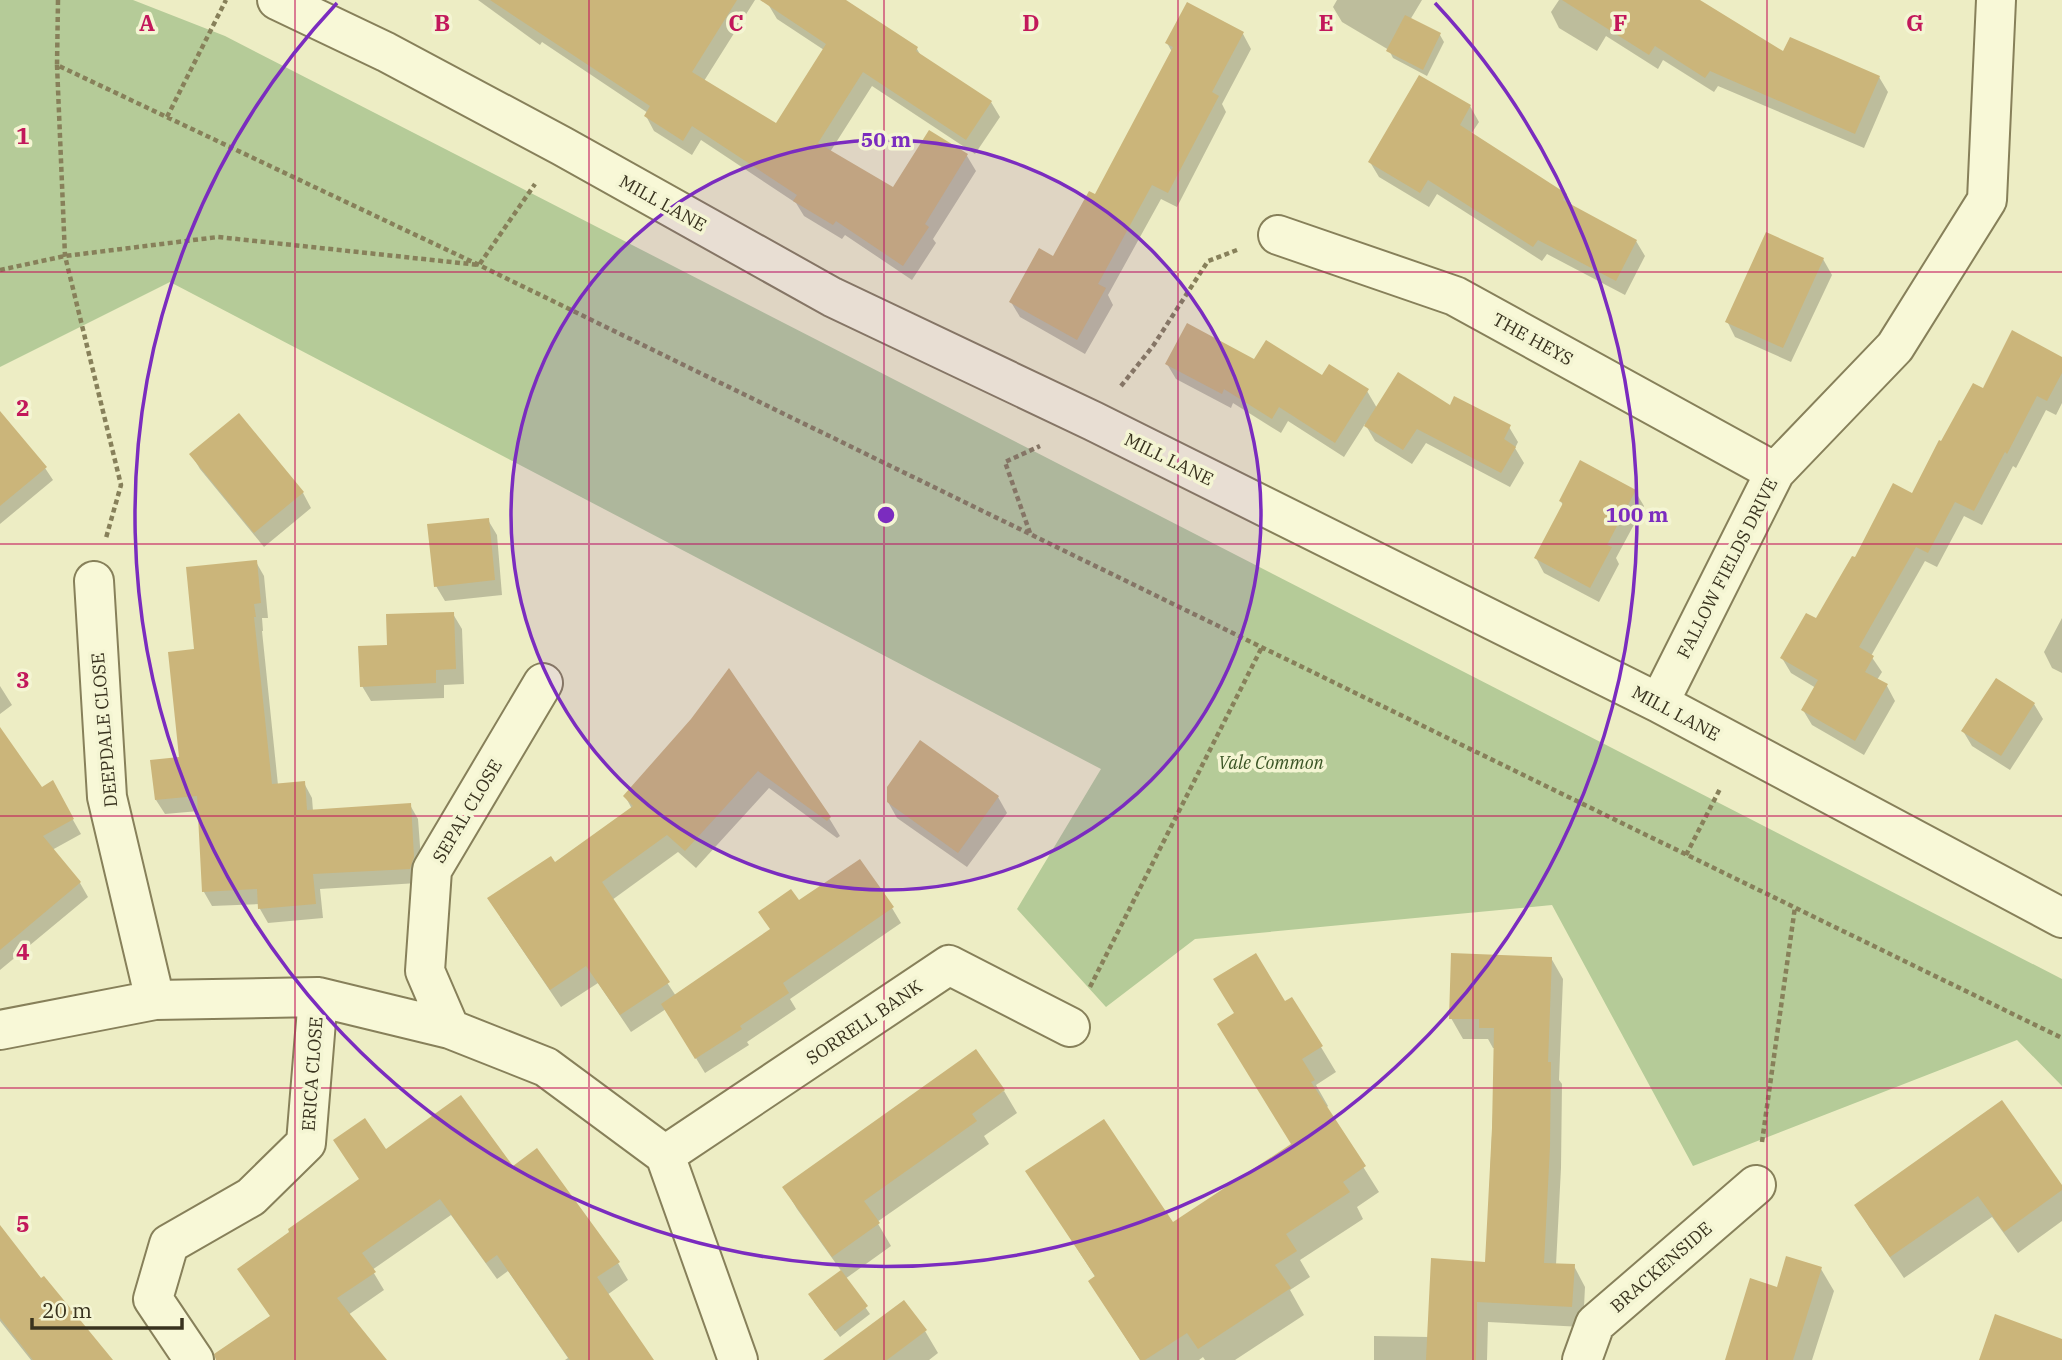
<svg xmlns="http://www.w3.org/2000/svg" width="2062" height="1360" font-family="'IBM Plex Serif',serif">
<style>
.green{fill:#b5cb98}
.shadow{fill:#0003}
.building{fill:#cbb57a}
.lines{fill:none;stroke-linecap:round;stroke-linejoin:round}
.minor-casing{stroke:#87805a;stroke-width:42}
.path{stroke:#87805a;stroke-width:4.5;stroke-dasharray:5 3.5;stroke-linecap:butt}
.minor{stroke:#f8f8d7;stroke-width:38}
.grid{fill:none;stroke:#c2185b;stroke-width:2;stroke-opacity:0.55}
.ring{fill:none;stroke:#7b2cbf;stroke-width:3.5}
.labels{text-anchor:middle;dominant-baseline:central;stroke-width:7;stroke-linejoin:round;paint-order:stroke}
.street-label{font-size:18px;fill:#38321e;stroke:#f4f5d3}
.park-label{font-size:18px;font-style:italic;fill:#3a5425;stroke:#f4f5d3}
.grid-label{font-size:23px;text-anchor:middle;font-weight:bold;fill:#c2185b;stroke:#f4f5d3;stroke-width:7;stroke-linejoin:round;paint-order:stroke}
.centre{fill:#7b2cbf;stroke:#f4f5d3;stroke-width:3.5}
.ring-label{font-size:21px;text-anchor:middle;font-weight:bold;fill:#7b2cbf;stroke:#f4f5d3;stroke-width:7;stroke-linejoin:round;paint-order:stroke}
</style>
<rect width="100%" height="100%" fill="#ededc4"/>
<!-- green -->
<path class="green" d="M0,0h133l92,36 1837,943v107l-45,-46 -324,126 -141,-261 -357,34 -89,68 -89,-98 84,-140 -931,-487 -170,85z"/>
<!-- shadow -->
<path class="shadow" d="M478,0h277l-51,81 72,44 48,-75 -47,-31 -9,-15 3,-4h72l74,49 4,7 70,46 9,15 -25,37 -103,-68 -42,66 64,37 35,-56 38,23 9,15 -43,68 3,4 -24,37 -67,-45 -3,4 -38,-23 -8,-13 -95,-63 -9,15 -38,-24 -8,-15 2,-3 -106,-71 -2,3z
M1337,0h85l-12,20 30,15 4,7 -17,34 -34,-18 -4,-8 -47,-28 -9,-15z
M1559,0h118l107,54 95,23 9,15 -24,56 -146,-62 -4,6 -51,-32 -5,9 -52,-33 -9,15 -38,-23 -8,-16z
M1243,34l8,15 -29,55 4,8 -49,95 -16,-8 -53,96 5,10 -28,49 -65,-37 -9,-15 43,-43 42,-62 76,-145 -5,-9z
M1470,106l9,16 -8,12 95,61 7,12 63,34 9,15 -20,39 -78,-41 -5,7 -105,-67 -8,13 -50,-30 -9,-15z
M1823,259l9,16 -41,87 -56,-25 -8,-16z
M2062,358v45l-6,12 -10,-5 -30,58 -3,-2 -31,59 -18,-9 -27,51 -12,-6 -54,95 11,16 -5,8 10,6 8,15 -31,54 -52,-30 -9,-15 13,-22 -25,-15 -9,-15 34,-37 39,-62 58,-64 29,-51 41,-54z
M1255,361l112,30 10,17 73,-1 59,20 9,15 -3,6 9,15 -14,24 -84,-44 -14,21 -37,-23 -10,-17 -21,33 -56,-36 -7,12 -48,-30 -2,5 -55,-29 -9,-15z
M239,415l64,78 8,15 -47,39 -64,-78 -9,-15z
M0,424l45,44 8,12 -53,44z
M1635,491l9,15 -28,52 3,6 -20,38 -55,-29 -8,-15 27,-52 -2,-5z
M488,520l9,15 5,60 -57,6 -9,-15z
M256,562l8,14 4,42h-6l1,13h-1l16,154 26,-2 8,15 1,13 97,-6 8,14 4,54 -4,10 -98,6 3,29 -55,5 -8,-14v-5l-48,2 -8,-14 -5,-81 -34,3 -9,-14 24,-41 16,-108z
M453,614l9,15 2,55 -20,1v13l-73,3 -9,-15 27,-39z
M2062,618v55l-10,-5 -8,-16z
M0,686l12,19 -12,9z
M2034,704l9,15 -33,51 -38,-24 -9,-15z
M692,720l137,98 11,18 -3,2 -68,-50 -73,80 -18,-16 -66,48 64,96 95,-66 27,-27 94,5 9,15 -111,76 6,10 -49,33 2,3 -44,28 -39,-64 -35,23 -33,-49 -37,24 -61,-90 55,-52 77,-56 -7,-13z
M0,730l42,59 10,-6 29,51 -29,16 28,33 8,14 -88,73z
M920,743l78,54 9,16 -40,54 -70,-49 -9,-16z
M1551,958l12,21 -4,101 3,4 -1,84 -5,97 18,1 11,21 -2,40 -95,-5 -1,38h-113v-24l55,1 57,-73 10,-216h-3l-5,-9h-25l-12,-21z
M1292,999l44,73 -20,13 12,21 -2,2 53,84 -22,15 6,12 -63,41 10,17 -20,13 14,25 -69,45h-30l-2,-3 -4,3h-59l-50,-78 6,-4 -69,-107 146,53 120,-79 -9,-142z
M1004,1091l13,22 -33,23 5,8 -112,78 14,24 -46,33 25,35 -30,23 -26,-35 28,-30 -45,-63 -13,-22z
M537,1151l81,112 10,17 -21,15 44,65h-86l3,-2 -60,-87 -11,8 -46,-64 -79,55 12,20 -36,25 37,45h-168l54,-42 89,-138 25,-28 127,16z
M2062,1188v33l-44,32 -26,-36 -88,61 -35,-51 -13,-22z
M0,1228l107,132h-76l-31,-39z
M1821,1269l13,22 -22,69h-85l51,-71z
M904,1303l21,28 13,22 -9,7h-67z"/>
<!-- building -->
<path class="building" d="M490,0h247l-45,72 84,51 50,-79 -66,-44h86l72,47 -2,4 76,50 -26,39 -103,-68 -45,71 75,44 36,-57 39,24 -43,70 4,3 -26,39 -67,-45 -3,4 -40,-24 4,-6 -105,-69 -9,15 -39,-25 6,-10z
M1562,0h138l83,51 7,-14 90,39 -25,58 -145,-63 -5,7 -50,-32 -6,9z
M1187,2l57,30 -32,60 7,4 -51,97 -16,-8 -54,99 8,4 -29,52 -68,-38 30,-54 14,8 36,-65 6,3 78,-147 -8,-4z
M1405,15l36,18 -18,37 -37,-19z
M1419,75l52,30 -11,20 107,69 -4,6 74,40 -21,41 -78,-41 -5,7 -105,-67 -8,13 -52,-31z
M1766,232l58,26 -41,90 -58,-26z
M1187,323l67,36 12,-19 56,35 7,-11 40,25 -34,54 -56,-36 -7,12 -48,-30 -2,5 -57,-30z
M2012,330l50,27v16l-15,28 -10,-5 -30,58 -2,-2 -31,59 -19,-9 -27,51 -12,-6 -57,100 15,9 -9,16 23,12 -33,57 -54,-31 17,-30 -38,-22 26,-45 10,5 36,-62 3,1 38,-74 19,10 27,-53 2,1 32,-58 10,5z
M1398,372l52,33 4,-9 57,29 -7,14 12,8 -15,26 -84,-44 -14,21 -39,-24z
M0,411l47,56 -47,39z
M239,413l65,79 -50,41 -65,-79z
M1580,460l56,30 -29,55 5,2 -22,41 -56,-30 29,-55 -4,-2z
M489,518l6,62 -61,7 -7,-63z
M257,560l4,43 -7,1 2,13h-2l18,167 33,-3 2,29 104,-7 3,54 -4,12 -97,5 3,30 -58,5 -1,-20 -55,3 -5,-96 -42,4 -5,-40 29,-3 -11,-105 26,-3 -8,-82z
M454,612l2,57 -20,1v13l-76,4 -2,-41 29,-1 -1,-31z
M729,668l102,149 -4,4 -69,-50 -73,80 -18,-16 -65,47 68,100 -50,33 -34,-49 -36,24 -63,-92 64,-42 4,6 78,-56 -10,-10 68,-77z
M1996,678l39,25 -34,53 -40,-25z
M0,727l42,60 11,-7 21,39 -31,17 38,46 -81,68z
M920,740l79,56 -41,57 -71,-51v-15z
M860,859l34,48 -111,76 6,10 -49,33 2,3 -47,30 -34,-55 109,-75 -12,-17 33,-23 8,11z
M1256,953l29,48 7,-4 31,49 -21,13 13,21 -4,2 55,84 -23,16 7,10 -64,42 11,17 -22,14 16,23 -93,61 -11,-16 -42,27h-5l-52,-79 7,-5 -70,-105 79,-52 69,103 118,-78 -74,-120 17,-11 -21,-34z
M1451,953l101,4 -4,105h3l-1,84 -6,117 31,1 -3,43 -95,-5 -1,58h-50l5,-102 54,4 7,-134 2,-100h-15v-9h-30z
M976,1049l29,41 -33,24 5,7 -113,80 16,22 -48,34 -50,-70z
M461,1095l52,71 24,-18 83,114 -23,15 57,83h-84l-73,-105 -11,8 -46,-64 -78,54 14,19 -39,26 50,62h-171l-2,-6 56,-38 -33,-47 52,-37 -1,-3 71,-50 -26,-39 32,-22 21,31z
M2002,1100l60,85v5l-58,42 -26,-36 -88,61 -36,-52z
M0,1225l41,53 3,-2 69,84h-80l-33,-42z
M1786,1256l36,11 -29,93h-68l25,-82 27,9z
M841,1270l27,36 -33,25 -27,-37z
M904,1300l23,30 -40,30h-64z
M1995,1314l67,25v21h-83z"/>
<g class="lines">
<defs>
<path id="minor" d="M277,0l109,52 176,94 270,151 261,124 566,282 403,215
M1278,235l177,61 320,176
M94,581l13,216 48,203
M1659,703l116,-231 120,-125 92,-147 9,-200
M450,1029l-25,-58 7,-101 111,-187
M0,1030l155,-30 163,-3 132,32 96,38 119,88 73,205
M665,1155l284,-190 121,62
M194,1360l-41,-61 16,-55 82,-47 55,-54 12,-146
M1582,1360l13,-36 161,-139"/>
</defs>
<!-- minor casing -->
<use href="#minor" class="minor-casing"/>
<!-- path -->
<path class="path" d="M58,0l-1,65 422,200 1583,773
M57,65l8,191 56,229 -15,53
M167,117l59,-117
M0,270l65,-14 153,-19 261,28 56,-81
M1121,386l32,-40 55,-85 29,-11
M1030,533l-25,-71 35,-16
M1686,855l35,-68
M1090,987l172,-340
M1762,1142l33,-235"/>
<!-- minor -->
<use href="#minor" class="minor"/>
</g>
<!-- grid -->
<path class="grid" d="M295,0v1360M589,0v1360M884,0v1360M1178,0v1360M1473,0v1360M1767,0v1360M0,272h2062M0,544h2062M0,816h2062M0,1088h2062"/>
<!-- distance rings -->
<circle cx="886" cy="515" r="375" fill="#7b2cbf" fill-opacity=".12"/>
<g class="ring">
<circle cx="886" cy="515" r="375"/>
<path d="M1435 3A751 751 0 1 1 337 3"/>
</g>
<g class="labels">
<!-- street labels -->
<g class="street-label">
<text transform="translate(663 203) rotate(29)">MILL LANE</text>
<text transform="translate(1533 339) rotate(29)">THE HEYS</text>
<text transform="translate(1169 459) rotate(26)">MILL LANE</text>
<text transform="translate(1727 568) rotate(-63)">FALLOW FIELDS DRIVE</text>
<text transform="translate(1676 713) rotate(28)">MILL LANE</text>
<text transform="translate(104 730) rotate(-95)">DEEPDALE CLOSE</text>
<text transform="translate(467 811) rotate(-59)">SEPAL CLOSE</text>
<text transform="translate(864 1022) rotate(-34)">SORRELL BANK</text>
<text transform="translate(312 1074) rotate(-86)">ERICA CLOSE</text>
<text transform="translate(1661 1267) rotate(-41)">BRACKENSIDE</text>
</g>
<!-- park labels -->
<g class="park-label">
<text x="1271" y="762">Vale Common</text>
</g>
</g>
<g class="grid-label">
<text x="147" y="31">A</text>
<text x="442" y="31">B</text>
<text x="736" y="31">C</text>
<text x="1031" y="31">D</text>
<text x="1326" y="31">E</text>
<text x="1620" y="31">F</text>
<text x="1915" y="31">G</text>
<text x="23" y="144">1</text>
<text x="23" y="416">2</text>
<text x="23" y="688">3</text>
<text x="23" y="960">4</text>
<text x="23" y="1232">5</text>
</g>
<circle cx="886" cy="515" r="10" class="centre"/>
<g class="ring-label">
<text x="886" y="147">50 m</text>
<text x="1637" y="522">100 m</text>
</g>
<!-- scale -->
<path d="M32 1318v10h150v-10" fill="none" stroke="#38321e" stroke-width="3.5"/>
<text x="42" y="1318" font-size="21" fill="#38321e" stroke="#f4f5d3" stroke-width="5" paint-order="stroke">20 m</text>
</svg>
